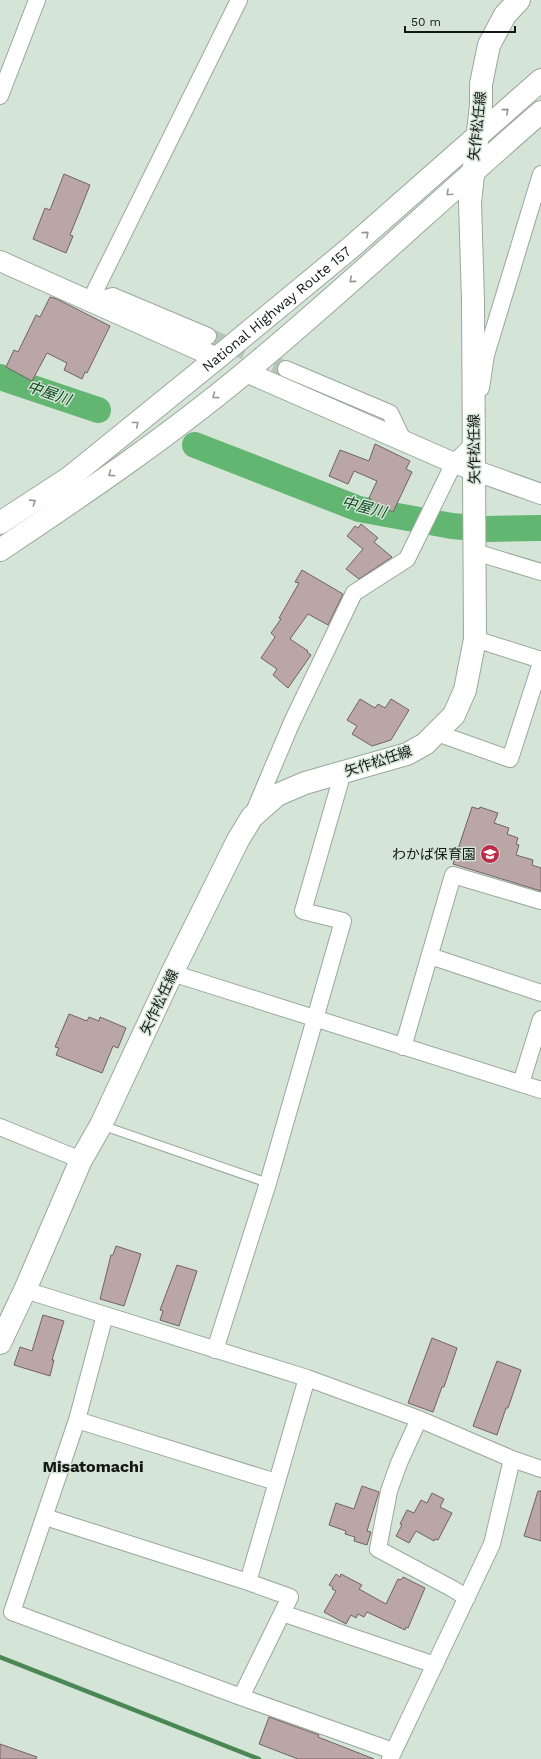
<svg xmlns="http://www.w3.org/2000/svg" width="541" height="1759" font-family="'Work Sans','Noto Sans JP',sans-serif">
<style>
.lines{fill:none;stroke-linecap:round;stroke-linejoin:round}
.stream{stroke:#4a8755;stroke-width:4.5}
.river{stroke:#62b671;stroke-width:26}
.building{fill:#bba6a7;stroke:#746162}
.minor-tunnel{stroke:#b7c5b9;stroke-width:16;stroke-dasharray:16 8;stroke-linecap:butt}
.service-casing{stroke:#9aa89b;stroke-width:10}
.minor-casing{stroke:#9aa89b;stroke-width:18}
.tertiary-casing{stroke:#9aa89b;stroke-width:22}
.secondary-casing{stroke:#9aa89b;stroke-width:24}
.trunk-casing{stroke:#9aa89b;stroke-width:24}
.service{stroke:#fff;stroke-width:8}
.minor{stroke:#fff;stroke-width:16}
.tertiary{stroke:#fff;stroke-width:20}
.secondary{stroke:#fff;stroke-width:22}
.trunk{stroke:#fff;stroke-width:22}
.oneway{stroke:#959795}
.labels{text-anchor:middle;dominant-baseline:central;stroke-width:3;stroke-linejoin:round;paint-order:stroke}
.street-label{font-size:14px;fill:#131814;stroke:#d4e4d6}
.poi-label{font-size:14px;fill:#131814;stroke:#d4e4d6;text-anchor:end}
.water-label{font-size:15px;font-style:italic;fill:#0e4c20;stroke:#d4e4d6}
.quarter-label{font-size:16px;font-weight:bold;fill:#131814;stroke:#d4e4d6}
</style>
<rect width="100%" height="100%" fill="#d4e4d6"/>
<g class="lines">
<!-- stream -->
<path class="stream" d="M0,1657l259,102"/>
<!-- river -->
<path class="river" d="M0,377l98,33
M195,445l164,64 93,17 35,3 54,-1"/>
</g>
<!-- building -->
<path class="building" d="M64,174l26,11 -20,50 3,1 -7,17 -33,-14 12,-31 5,2z
M50,297l7,2 53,27 -23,47 -2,-1 -3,7 -18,-9 3,-7 -20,-10 -15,28 -26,-14 8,-17 4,2 18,-37 4,2z
M375,444l35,17 -4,8 6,3 -19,40 -23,-11 1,-2 -2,-1 8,-17 -23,-10 -6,13 -19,-8 11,-26 29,11z
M361,524l17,14 -4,4 18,15 -33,22 -13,-10 17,-20 -16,-13 8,-10 3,2z
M302,570l41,24 -15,31 -20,-11 -18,25 18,12 -1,1 4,3 -23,33 -15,-13 4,-6 -16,-11 14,-21 -4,-4 10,-14 -2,-1 20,-35 -4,-1z
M360,699l15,9 3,-4 7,4 6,-9 18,11 -18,30 -19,6 -20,-12 5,-8 -10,-6z
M472,807l7,2 1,-2 18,6 -4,10 15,5 -2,6 11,4 -2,6 3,1 -3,10 17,5 -1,5 9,3v23l-88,-27z
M69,1014l18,7 2,-4 10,4 1,-4 26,11 -8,20 -5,-2 -11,27 -46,-18 3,-7 -4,-1z
M116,1246l25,8 -17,52 -24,-7 11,-44h2z
M177,1265l20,6 -18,55 -19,-6 3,-9 -3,-1z
M43,1315l21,6 -12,39h2l-4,16 -36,-11 6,-18 12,4z
M432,1338l25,10 -13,39h-2l-9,25 -25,-9z
M497,1361l24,9 -13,38h-2l-9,27 -24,-9z
M362,1486l17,6 -12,39 4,1 -4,13 -13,-4 1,-4 -10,-3 1,-3 -17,-6 7,-22 18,6z
M538,1491h3v50l-17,-5z
M432,1493l12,6 -4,8 12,6 -14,27 -3,-1 -1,2 -18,-10 -7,12 -13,-7 6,-11 -2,-1 7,-14 7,3 7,-13 6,3z
M336,1574l4,3 1,-3 21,11 -3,4 27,15 12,-25 3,1 2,-3 22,11 -17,40 -2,-1 -1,3 -38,-18 -3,5 -6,-3 -2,4 -5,-3 -5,9 -22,-12 12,-21 -4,-2 1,-2 -4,-2z
M269,1717l50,18 -1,2 56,22h-76l-39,-15z
M0,1744l37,13 -1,2h-36z"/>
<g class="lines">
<!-- minor-tunnel -->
<path class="minor-tunnel" d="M208,336l78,33"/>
<defs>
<path id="service" d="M101,1125l167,58"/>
<path id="minor" d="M0,96l37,-96
M89,303l150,-303
M89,303l24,-7 95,40
M286,369l104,44 13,27
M481,388l5,-33 55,-181
M475,552l66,20
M475,639l66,21
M437,733l73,26 31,-96
M253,814l39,-92 62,-129 53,-34 47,-96 19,-19 1,-7
M430,956l111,37
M172,973l369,117
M403,1047l50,-172 88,26
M521,1083l20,-64
M0,1127l81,33
M25,1290l282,88 112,41 93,40 29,10
M105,1315l-28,105 -65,192 229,85 49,-100 -42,-15 59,-204
M215,1350l53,-167 75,-262 -40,-10 40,-139
M419,1419l-20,44 -10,28 -11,58 75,40 14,9
M77,1420l199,62
M45,1517l203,65
M282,1613l153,52
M241,1697l152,54
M390,1759l102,-215 20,-85"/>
<path id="tertiary" d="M0,261l217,97
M246,372l208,91 87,31"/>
<path id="secondary" d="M0,1343l25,-53 56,-130 20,-35 71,-152 66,-133 14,-23 25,-22 28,-12 102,-29 18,-10 29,-29 11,-25 10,-51 -2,-338 -3,-99 11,-97v-21l8,-39 16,-30 14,-15"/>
<g id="trunk">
<path id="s1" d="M0,523l69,-45 148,-120 132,-109 192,-169"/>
<path d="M0,550c84,-56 169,-114 247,-179 100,-83 195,-173 294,-259"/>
</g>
</defs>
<!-- service casing -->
<use href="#service" class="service-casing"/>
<!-- minor casing -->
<use href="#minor" class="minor-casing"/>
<!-- tertiary casing -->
<use href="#tertiary" class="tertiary-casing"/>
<!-- secondary casing -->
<use href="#secondary" class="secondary-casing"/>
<!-- trunk casing -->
<use href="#trunk" class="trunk-casing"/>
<!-- service -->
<use href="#service" class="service"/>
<!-- minor -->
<use href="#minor" class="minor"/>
<!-- tertiary -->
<use href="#tertiary" class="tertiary"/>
<!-- secondary -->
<use href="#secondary" class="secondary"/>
<!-- trunk -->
<use href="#trunk" class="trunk"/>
</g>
<!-- one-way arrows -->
<defs><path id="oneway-chevron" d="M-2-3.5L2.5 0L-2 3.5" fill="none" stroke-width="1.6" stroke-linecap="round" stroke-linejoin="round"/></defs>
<g class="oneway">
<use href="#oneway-chevron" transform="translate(506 111) rotate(-41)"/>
<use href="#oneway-chevron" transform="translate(449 193) rotate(137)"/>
<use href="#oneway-chevron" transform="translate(366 234) rotate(-41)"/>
<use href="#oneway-chevron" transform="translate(352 280) rotate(139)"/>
<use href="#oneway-chevron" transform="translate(215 396) rotate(143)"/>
<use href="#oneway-chevron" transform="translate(136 424) rotate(-39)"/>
<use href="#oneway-chevron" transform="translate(111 474) rotate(143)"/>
<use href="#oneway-chevron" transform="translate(33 502) rotate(-33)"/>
</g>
<!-- icons -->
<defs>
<symbol id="school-disc" viewBox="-11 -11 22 22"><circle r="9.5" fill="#be2d49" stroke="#d4e4d6"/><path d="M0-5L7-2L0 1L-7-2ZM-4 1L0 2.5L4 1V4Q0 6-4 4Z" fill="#fff"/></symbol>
</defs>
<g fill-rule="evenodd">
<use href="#school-disc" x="479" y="843" width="22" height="22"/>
</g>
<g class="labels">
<!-- street labels -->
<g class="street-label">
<text transform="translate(477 126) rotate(-84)">矢作松任線</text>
<text stroke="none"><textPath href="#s1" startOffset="350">National Highway Route 157</textPath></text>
<text transform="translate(474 449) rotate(-91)">矢作松任線</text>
<text transform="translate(378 761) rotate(-18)">矢作松任線</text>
<text transform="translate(159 1002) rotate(-65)">矢作松任線</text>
</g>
<!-- poi labels -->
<g class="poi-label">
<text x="476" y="854">わかば保育園</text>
</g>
<!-- water labels -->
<g class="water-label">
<text transform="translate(49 393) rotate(19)">中屋川</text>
<text transform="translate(364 507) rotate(15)">中屋川</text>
</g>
<!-- quarter labels -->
<g class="quarter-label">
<text x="93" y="1466">Misatomachi</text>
</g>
</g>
<!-- scale -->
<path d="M405 26v6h110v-6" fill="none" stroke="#131814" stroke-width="2"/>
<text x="411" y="26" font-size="12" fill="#131814" stroke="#d4e4d6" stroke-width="3" paint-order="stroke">50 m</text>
</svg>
